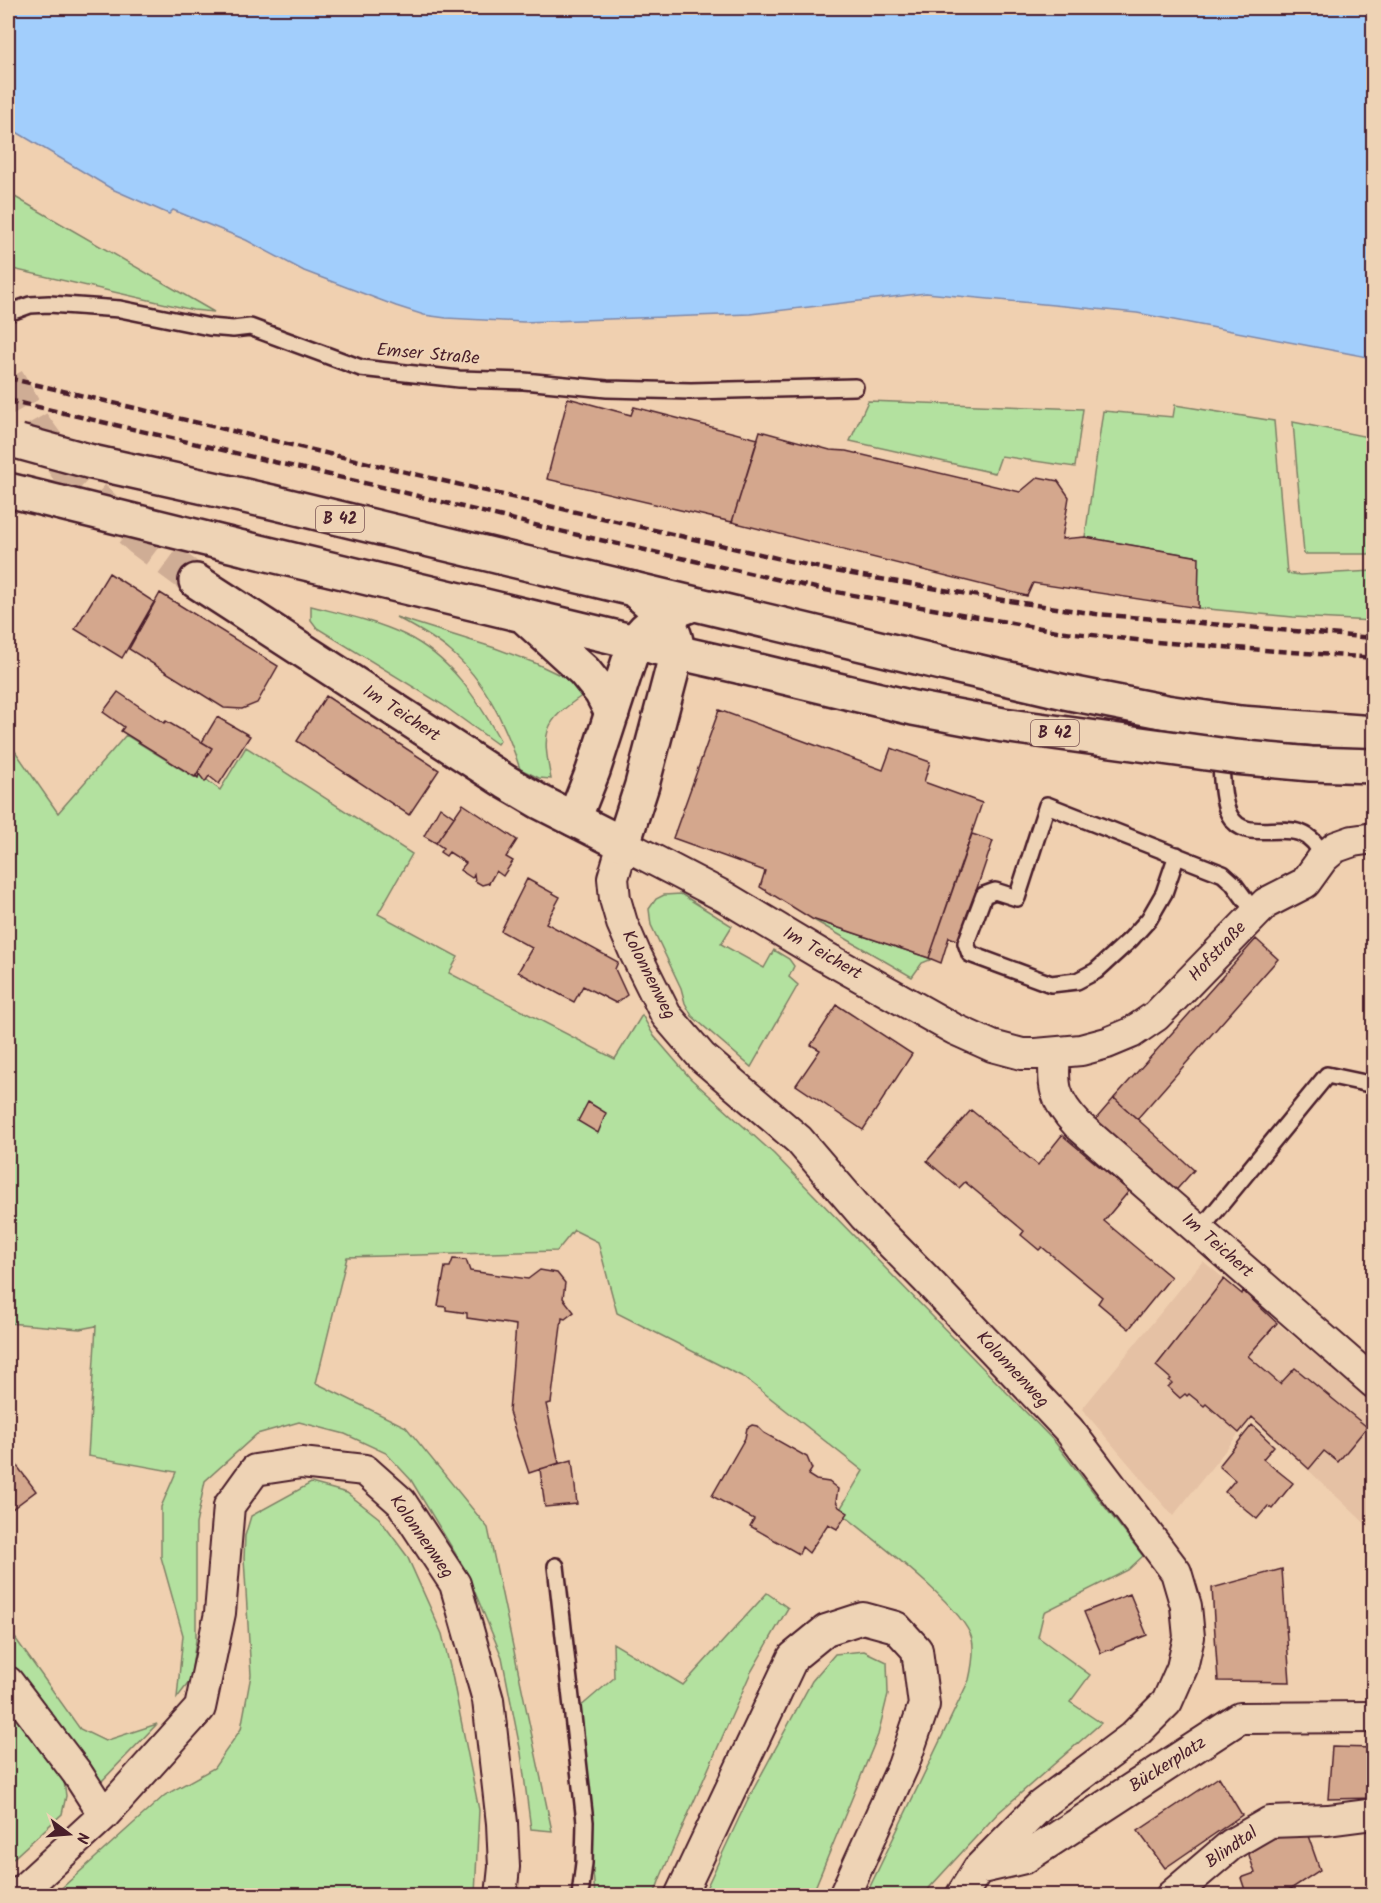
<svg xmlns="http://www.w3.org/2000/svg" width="1381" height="1903" font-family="Kalam,sans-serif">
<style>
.built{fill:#e5c1a4}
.green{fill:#b3e19f;stroke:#7e8065;stroke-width:1.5}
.water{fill:#a2cefc;stroke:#7f88a8;stroke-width:1.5}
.building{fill:#d4a78d;stroke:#4a1f2b;stroke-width:1.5}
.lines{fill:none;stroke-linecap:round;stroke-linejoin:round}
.tertiary-tunnel{stroke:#cfad95;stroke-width:33;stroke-dasharray:33 16;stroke-linecap:butt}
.service-casing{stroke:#4a1f2b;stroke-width:20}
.minor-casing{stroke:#4a1f2b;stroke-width:34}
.tertiary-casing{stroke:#4a1f2b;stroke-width:38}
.primary-casing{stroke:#4a1f2b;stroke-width:38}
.trunk-casing{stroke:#4a1f2b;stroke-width:38}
.service{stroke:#eed3b5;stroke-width:15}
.minor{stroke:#eed3b5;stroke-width:30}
.tertiary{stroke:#eed3b5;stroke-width:33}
.primary{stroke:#eed3b5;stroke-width:33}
.trunk{stroke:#eed3b5;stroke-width:33}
.rail{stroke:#4a1f2b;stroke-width:4.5;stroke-dasharray:9 4.5;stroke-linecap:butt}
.primary-bridge-casing{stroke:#4a1f2b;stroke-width:38;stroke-linecap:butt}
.trunk-bridge-casing{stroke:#4a1f2b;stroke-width:38;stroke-linecap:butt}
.primary-bridge{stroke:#eed3b5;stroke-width:33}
.trunk-bridge{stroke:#eed3b5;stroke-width:33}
.labels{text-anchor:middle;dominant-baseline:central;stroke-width:4.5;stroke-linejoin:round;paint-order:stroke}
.shield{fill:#eed3b5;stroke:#7b5554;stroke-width:1.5}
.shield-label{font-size:16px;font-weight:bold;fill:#4a1f2b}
.street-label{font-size:18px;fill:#4a1f2b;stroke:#eed3b5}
</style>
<rect width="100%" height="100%" fill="#f0d0b0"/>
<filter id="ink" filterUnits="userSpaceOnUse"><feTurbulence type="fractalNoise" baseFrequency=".0167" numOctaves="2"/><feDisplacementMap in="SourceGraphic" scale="12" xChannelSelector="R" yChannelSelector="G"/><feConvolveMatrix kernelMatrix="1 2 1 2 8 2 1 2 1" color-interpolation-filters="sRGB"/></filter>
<g filter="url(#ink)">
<!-- built -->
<path class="built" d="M1203,1261l38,32 2,-2 18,15 -2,2 114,95v128l-121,-114 -79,99 -91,-107z"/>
<!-- green -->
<path class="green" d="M8,193l206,119 -21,-2 -185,-42z
M868,401l215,8 -8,58 -74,-11 -6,17 -145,-32z
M1175,405l99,16 13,152 13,2 73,-4v50l-80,-4 -95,-9v-51l-113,-20 18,-126 70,6z
M1293,422l80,16v116h-69z
M311,606c31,8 65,15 94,29 45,22 71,62 95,105l-3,4 -54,-39 -126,-77 -6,-8z
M396,617l99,31 40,15 27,13 13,10 8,9c-41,28 -41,37 -32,84l-12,-1 -19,-9c-14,-43 -34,-88 -70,-118 -16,-14 -36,-24 -54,-34z
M126,735l68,42h4l1,-3 21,16 26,-43 166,107 -34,60 80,43 -9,16 166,86 27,-44 12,21 36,42 84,76 280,287 89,115 -15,14 -84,42 -6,25 52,38 -20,27 31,21 -103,90 -68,74 -5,8h-59l103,-215c3,-13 6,-28 3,-41 -9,-34 -103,-103 -133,-128l24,-40 -118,-93 -128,-65 -19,-71 -24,-12 -17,21 -210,6 -31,126 90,44 82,101 64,303 -21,-2 -10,-76 -19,-96 -36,-86 -55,-91 -25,-27 -41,-19 -46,-12 -42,12 -52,47 -9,43v116l-6,41 -13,17 6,-63 -22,-78v-50l15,-35 -88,-16 8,-130 -16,3 -72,-6v-582l50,72z
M681,894l51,32 -11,18 43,24 10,-18 15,9 5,7 -5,11 9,8 -47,82 -59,-51 -7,-13 -4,-15 -30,-63 -2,-16 7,-10 8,-4z
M812,919l120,40 -10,4 -10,14z
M311,1483l36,10 32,25 28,38 35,78 10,41 27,135 -4,85h-421l111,-100 49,-27 27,-39 10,-54 -7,-117 1,-22 6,-20z
M767,1593l21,15 -37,64 -90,204 -7,19h-59l-16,-187 35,-30 -1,-35 70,42z
M8,1628l72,101 25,12 52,-17 -58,60 -91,-122z
M864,1651l23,11 1,32 -10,41 -66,160h-109l44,-94 65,-120 23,-27z
M8,1699l50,68 6,14 2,15 -4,18 -54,49z"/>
<!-- water -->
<path class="water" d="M8,8h1365v350l-236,-45 -211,-20 -176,21 -227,8 -77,-4 -22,-3 -28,-9 -92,-35 -58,-31 -73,-30 -4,4 -57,-25 -104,-62z"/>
<!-- building -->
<path class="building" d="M568,398l63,17 3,-8 124,32 -26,83 -185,-43z
M760,431l70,19 16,1 174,41 18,-15 20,4 11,16 -7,42 23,-2 114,20 -1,51 -165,-25 -6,13 -295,-74z
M109,573l45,29 -32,56 -47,-29z
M160,593l118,73 -21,37 -15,6 -18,-1 -95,-59z
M118,692l46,31 2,-2 46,27 -17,29 -74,-46 3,-4 -21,-15z
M326,696l113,74 -30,45 -112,-74z
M719,710l164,60 8,-22 39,14 -6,20 58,21 -53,155 -117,-39 -52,-32 5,-16 -92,-33z
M217,717l33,19 -31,48 -10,-8 -4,6 -6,-8 -1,4 -2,-2 16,-28 -10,-6z
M463,804l54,36 -11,17 7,4 -10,15 -7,-5 -7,12 -7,2 -7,-4 -1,-7 -2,4 -12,-8 6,-7 -17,-11 -3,4 -6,-4 3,-4 -7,-5z
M440,807l14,10 -18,26 -12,-7z
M972,834l21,7 -34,100 -10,-4 -8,26 -12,-5z
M527,879l33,18 -14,26 72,39 -3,7 12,26 -11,8 -33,-17 -9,16 -56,-30 14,-24 -31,-17z
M1256,939l22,20 -141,160 -23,-21z
M837,1005l75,49 -49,76 -67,-45 24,-35 -9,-5z
M1114,1098l80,72 -24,27 -80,-71z
M588,1102l18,11 -8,20 -20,-12z
M971,1110l67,55 24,-30 67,56 -25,30 67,56 -42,52 -31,-26 4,-6 -60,-50 -3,3 -18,-15 3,-4 -59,-49 -6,6 -32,-27z
M453,1259l13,1 4,11 58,8 12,-9 17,3 8,10 -2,15 11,14 -9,7 -3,-1 -11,85 -5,1 13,59 -30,10 -20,-61 7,-87 -49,-7v-5l-21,-3v-3l-8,-1 7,-39h5z
M1224,1279l18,15 1,-3 34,32 -29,33 32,28 15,-16 72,59 -29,35 -14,-11 -15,18 -57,-52 -13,16 -33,-29 -2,2 -15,-12 -2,2 -2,-2 -5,4 -12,-11 4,-4 -3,-2 2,-2 -15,-13z
M752,1425l5,1 7,7 43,24 5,12 -4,6 8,5 13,2 9,7 -2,12 3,6 9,6 -11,16 -9,-5 -19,29 -7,-6 -3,7 -49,-28 4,-7 -42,-23 33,-58 2,-10z
M1252,1425l22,21 -11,13 30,24 -21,26 -4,-3 -11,13 -32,-27 10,-12 -16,-14z
M8,1454l28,37 -28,21z
M572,1460l5,44 -32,3 -5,-38z
M1282,1569l8,113 -72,-1 -6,-93z
M1130,1594l17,41 -46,18 -17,-41z
M1332,1747l42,1v50l-46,1z
M1219,1777l23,38 -77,53 -27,-37z
M1306,1830l14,40 -40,26h-33l-6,-18 14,-5 -8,-24 32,-13z"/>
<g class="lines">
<!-- tertiary-tunnel -->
<path class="tertiary-tunnel" d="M8,379l25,44 39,54 67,62 57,42"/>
<defs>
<path id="service" d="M8,313l22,-8 19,-1 71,5 89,18 24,2 17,-2 111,41 98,11 65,2 83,8 84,2 164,-4
M1220,752c2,18 1,49 10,64 19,35 74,-11 93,42
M1177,855l-13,38 -15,26 -18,20 -35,32 -19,10 -26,3 -81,-30 -4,-11 18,-48 11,-4 22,7 30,-93 176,69 10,9 22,30
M1200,1230l127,-155 47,10
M556,1566l29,256 -1,41 -4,33"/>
<path id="minor" d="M1055,1053c-3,33 -1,47 23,72l296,258
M8,1682l69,91 27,42
M978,1869l47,-11 215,-140 134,-1
M16,1896l88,-81 96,-107 20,-95 9,-107 26,-36 46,-7 64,7 36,32 54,82 33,116 14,123 2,44 -3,29
M680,1896l113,-239 33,-27 37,-12 33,9 21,23 7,55 -21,61 -59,130
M961,1896l17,-27 63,-64 91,-68 35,-35 15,-34 7,-31 -3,-31 -10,-34 -107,-142 -143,-151 -62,-63 -65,-76 -97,-83 -36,-42 -31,-62 -13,-30 -7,-24 -2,-21 10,-34 102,53 97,58 132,74 38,17 30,8h14l45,-4 26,-7 24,-10 25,-17 110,-113 39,-20 18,-25 13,-11 17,-6 21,-3
M1171,1896l61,-52 38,-22 58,-2 46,-6"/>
<path id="tertiary" d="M196,581l310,201 34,20 83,42"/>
<path id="primary" d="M633,589l304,73 128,30 101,20 74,11 134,10
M654,647l88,20
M574,819l19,-48 42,-129c12,-20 31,-28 53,-36
M623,844l19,-59 35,-133"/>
<path id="trunk" d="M92,462l180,40 361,87c19,16 45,35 44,63
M8,490l53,13
M243,548l392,94
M526,618l58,53 17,21 11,21"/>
</defs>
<!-- service casing -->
<use href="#service" class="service-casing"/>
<!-- minor casing -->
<use href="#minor" class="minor-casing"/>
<!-- tertiary casing -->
<use href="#tertiary" class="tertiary-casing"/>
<!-- primary casing -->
<use href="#primary" class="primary-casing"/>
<!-- trunk casing -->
<use href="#trunk" class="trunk-casing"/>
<!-- service -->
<use href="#service" class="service"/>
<!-- minor -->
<use href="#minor" class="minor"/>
<!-- tertiary -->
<use href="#tertiary" class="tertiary"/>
<!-- primary -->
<use href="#primary" class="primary"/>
<!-- trunk -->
<use href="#trunk" class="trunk"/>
<!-- rail -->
<path class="rail" d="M8,378l546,129 275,63 167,29 100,15 278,24
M8,400l382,89 161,40 274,61 232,41 98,11 219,16"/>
<defs>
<path id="primary-bridge" d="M742,667l171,41 90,17 232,32 76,7 63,2"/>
<path id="trunk-bridge" d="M19,442l73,20
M61,503l182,45"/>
</defs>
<!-- primary-bridge casing -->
<use href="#primary-bridge" class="primary-bridge-casing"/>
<!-- trunk-bridge casing -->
<use href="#trunk-bridge" class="trunk-bridge-casing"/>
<!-- primary-bridge -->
<use href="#primary-bridge" class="primary-bridge"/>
<!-- trunk-bridge -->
<use href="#trunk-bridge" class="trunk-bridge"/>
</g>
</g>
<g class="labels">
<!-- shield labels -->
<g class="shield">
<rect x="316" y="506" width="48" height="26" rx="4.5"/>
<rect x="1031" y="720" width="48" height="26" rx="4.5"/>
</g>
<g class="shield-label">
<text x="340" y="519">B 42</text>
<text x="1055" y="733">B 42</text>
</g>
<!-- street labels -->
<g class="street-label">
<text transform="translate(428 355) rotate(5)">Emser Straße</text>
<text transform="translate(401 714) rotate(33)">Im Teichert</text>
<text transform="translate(1218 952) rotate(-47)">Hofstraße</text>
<text transform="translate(822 954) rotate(30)">Im Teichert</text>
<text transform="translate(648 975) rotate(63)">Kolonnenweg</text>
<text transform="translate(1217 1246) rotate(41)">Im Teichert</text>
<text transform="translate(1012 1370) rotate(47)">Kolonnenweg</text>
<text transform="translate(421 1537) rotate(55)">Kolonnenweg</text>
<text transform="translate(1168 1765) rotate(-33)">Bückerplatz</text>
<text transform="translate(1232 1848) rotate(-35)">Blindtal</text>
</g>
</g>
<!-- margin -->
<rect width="1381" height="1903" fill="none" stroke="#eed3b5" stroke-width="30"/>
<rect x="15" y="15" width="1351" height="1873" fill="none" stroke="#4a1f2b" stroke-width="2" filter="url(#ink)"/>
<!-- north arrow -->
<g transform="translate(69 1834) rotate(106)" stroke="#eed3b5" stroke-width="4.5" paint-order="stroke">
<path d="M0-4.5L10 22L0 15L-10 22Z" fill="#4a1f2b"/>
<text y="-9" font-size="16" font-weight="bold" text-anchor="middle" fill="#4a1f2b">N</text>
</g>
</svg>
